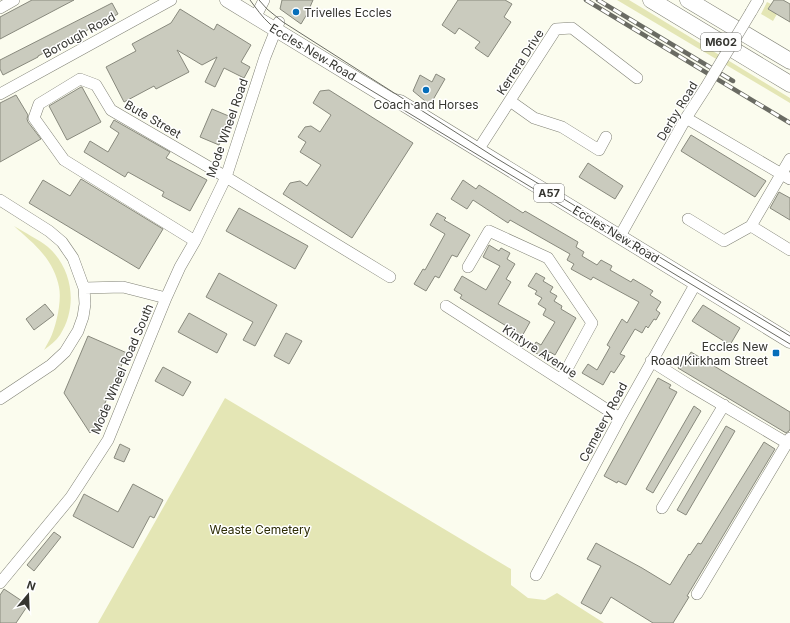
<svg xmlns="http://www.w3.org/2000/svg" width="790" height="623" font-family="Inter,sans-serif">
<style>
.green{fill:#e4e6b5}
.building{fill:#cacbbe;stroke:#88897d}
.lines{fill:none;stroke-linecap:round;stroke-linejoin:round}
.minor-casing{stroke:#818276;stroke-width:12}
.major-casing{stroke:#818276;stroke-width:15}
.highway-casing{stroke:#818276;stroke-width:17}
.minor{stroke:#fff;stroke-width:11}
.major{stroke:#fff;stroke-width:14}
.highway{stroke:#fff;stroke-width:16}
.tram{stroke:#6a6b63;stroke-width:1}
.rail-casing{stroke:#6a6b63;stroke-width:4.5}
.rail{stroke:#fff;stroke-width:3;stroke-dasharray:9;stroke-linecap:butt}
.minor-bridge-casing{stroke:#818276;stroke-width:12;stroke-linecap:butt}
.minor-bridge{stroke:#fff;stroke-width:11}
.poi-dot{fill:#066eba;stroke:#fff;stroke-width:1.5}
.labels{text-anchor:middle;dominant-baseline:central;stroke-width:3;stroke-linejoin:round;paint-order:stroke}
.shield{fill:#fff;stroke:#72726e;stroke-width:1}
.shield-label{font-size:11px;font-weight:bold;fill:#353530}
.poi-label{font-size:12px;fill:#353530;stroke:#fff;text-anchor:start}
.street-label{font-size:12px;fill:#353530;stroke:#fff}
.park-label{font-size:12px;fill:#2b2b04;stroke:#fff}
</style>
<rect width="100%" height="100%" fill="#fbfcee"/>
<!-- green -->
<path class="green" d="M617,0h12l15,9 146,89v5z
M767,2l4,2 -3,5 9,5 -4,7 -12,-7z
M14,226c11,7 24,13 34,21 25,22 30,60 12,88 -4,6 -10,10 -16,15 2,-4 4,-7 6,-11 6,-12 12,-38 9,-52 -2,-11 -8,-24 -16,-33 -8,-10 -19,-19 -29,-28z
M225,398l286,171v16l17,13 17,2 12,-7 47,30h-506z"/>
<!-- building -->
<path class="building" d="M32,0h42l-74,39v-22z
M282,0h31l-6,14 -6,10 -21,-15z
M458,0h47l7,4 -8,13 7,5 -23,35 -13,-9 5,-6 -21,-14 -4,6 -13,-9z
M774,0h9l7,4v18l-22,-13z
M112,3l6,11 -80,42v1l-35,18 -3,-6v-9z
M180,9l34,21 3,-6 34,21 -10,17 9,5 -6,11 -20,-10 -9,19 -10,-5 12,-25 -15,8 -25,-15 12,22 -33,17 -2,-3 -30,16 -18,-35 30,-16 -4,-7 39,-21z
M436,74l9,5 -15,26 -17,-14 7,-16 12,7z
M81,87h1l19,35 -34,18 -18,-34z
M329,90l84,53 -61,95 -69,-44 7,-11 10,-2 7,5 14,-21 -21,-13 6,-10 -8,-5 7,-10 6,-1 9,6 11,-17 -18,-12 7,-12z
M16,95l12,20 -1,4 1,3 13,17 -41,23v-59z
M212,109l19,8 -12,28 -19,-8z
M114,120l56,32 -4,6 41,22 -17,31 -28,-15 2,-4 -36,-20 -3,5 -41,-25 6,-11 18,11 11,-19 -9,-6z
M691,135l75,46 -11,16 -74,-46z
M588,163l35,23 -8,13 -36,-22z
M81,179l82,50 -24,40 -110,-66 14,-23 27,16z
M463,180l13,9 3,-4 44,28 2,-2 53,31 -2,5 8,5 -2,4 15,9 4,-5 11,6 -2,4 21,12 2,-3 20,12 -3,4 11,7 -5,8 4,3 -4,7 -2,-1 -6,9 -2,-2 -4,7 -7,-4 -15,25 5,2 -11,17 -3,-2 -8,14 -21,-12 6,-9 9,6 13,-23 -3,-2 15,-26 5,4 12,-21 -46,-25 -2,3 -20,-11 3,-5 -7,-4 3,-6 -60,-34 -2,3 -35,-23 -6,9 -16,-10z
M779,192l11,6v22l-20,-12z
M239,208l69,38 -13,23 -69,-38z
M437,213l9,5 -2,2 26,15 -13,22 -5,-2 -13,23 -4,-2 -9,15 -12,-7 9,-15 2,1 20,-36 -15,-9z
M489,245l10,6 2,-3 9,5 -3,6 8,5 -9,15 5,3 -13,22 32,18 -9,16 -9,-6 1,-2 -53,-32 2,-3 -8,-5 8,-14 24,14 14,-24 -17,-9z
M219,273l58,32 -22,41 -12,-6 10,-18 -47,-25z
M536,273l9,5 -2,3 10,6 -3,5 7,4 -3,5 8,5 -1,3 15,9 -21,37 -5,-3 -4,7 -15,-9 5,-8 5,3 14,-23 -12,-7 3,-6 -8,-5 4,-6 -7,-4 2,-3 -9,-5z
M45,304l9,11 -20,15 -8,-11z
M703,305l37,23 -10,17 -38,-24z
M189,313l38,21 -10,19 -39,-21z
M286,333l16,8 -13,23 -15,-8z
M88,336l39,17 -33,75 -4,5 -26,-40z
M691,352l99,60v17l-1,2 -3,2 -108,-65 7,-11 2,2z
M163,367l28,15 -8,14 -28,-15z
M658,378l13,7 -2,3 8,4 -51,93 -8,-4 -1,2 -13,-7z
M694,406l7,5 -48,82 -7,-4z
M726,426l9,5 -49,84 -9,-5z
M764,442l11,7 -88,147 2,1 -16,26h-20l-42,-26 -10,17 -20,-11 20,-37 -14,-7 9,-16 46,25 28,17 19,-31 1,1 8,-12 3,1z
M120,444l10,5 -6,13 -10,-4z
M133,484l30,16 -9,18 -4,-2 -17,32 -60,-32 11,-22 34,18z
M54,532l7,5 -27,34 -7,-6z
M4,589l24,16 -12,18h-16v-28z"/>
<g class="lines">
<defs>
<path id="minor" d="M0,8l14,-8
M751,12l7,-12
M255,18l9,-18
M0,94l171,-94
M510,101l24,17 28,9 37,23 7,-13
M686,118l104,61
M478,150l78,-121 16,-1 65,50
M0,200l49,31 13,11 11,16 11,30 1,16 -2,13 -5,14 -13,21 -14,13 -51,34
M688,219l36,22 27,-15 39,24
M751,226l39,-67
M620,236l66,-118 20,-31
M195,241l-131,-81 -30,-42 5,-14 41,-25 16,6 15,25 115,67 164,100
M468,267l21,-36 59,27 44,65 -31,57
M84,288l39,-1 43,11
M446,306l174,112
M651,361l38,24 98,58
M662,508l62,-103
M536,575l84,-157 76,-135
M0,583l71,-86 37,-57 58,-142 14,-31 15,-26 31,-64 39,-120 14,-35
M697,594l93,-156"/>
<path id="major" d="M227,0l164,100 9,2 390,239"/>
<path id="highway" d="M651,0l139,84
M688,0l102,61"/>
</defs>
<!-- minor casing -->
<use href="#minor" class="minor-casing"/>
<!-- major casing -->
<use href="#major" class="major-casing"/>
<!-- highway casing -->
<use href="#highway" class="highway-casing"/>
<!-- minor -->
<use href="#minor" class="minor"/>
<!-- major -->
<use href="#major" class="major"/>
<!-- highway -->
<use href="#highway" class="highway"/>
<!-- tram -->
<path class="tram" d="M250,0c6,8 12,17 20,24 16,14 37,26 56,39l464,281
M259,0l8,9 16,13 213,136 294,178"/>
<defs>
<path id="rail" d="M586,0l204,123
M598,0l135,81"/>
</defs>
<!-- rail casing -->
<use href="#rail" class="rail-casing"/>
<!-- rail -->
<use href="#rail" class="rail"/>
<defs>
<path id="minor-bridge" d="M706,87l45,-75"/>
</defs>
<!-- minor-bridge casing -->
<use href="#minor-bridge" class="minor-bridge-casing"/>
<!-- minor-bridge -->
<use href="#minor-bridge" class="minor-bridge"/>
</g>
<!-- markers -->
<g class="poi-dot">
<circle cx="296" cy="12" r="4"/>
<circle cx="426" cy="90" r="4"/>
<rect x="772" y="349" width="8" height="8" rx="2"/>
</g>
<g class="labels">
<!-- shield labels -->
<g class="shield">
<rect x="701" y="33" width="40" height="18" rx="3"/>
<rect x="534" y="184" width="30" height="18" rx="3"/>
</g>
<g class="shield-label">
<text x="721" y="42">M602</text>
<text x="549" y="193">A57</text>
</g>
<!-- poi labels -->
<g class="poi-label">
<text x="304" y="12">Trivelles Eccles</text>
<text x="426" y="104" text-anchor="middle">Coach and Horses</text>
<text x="768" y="346" text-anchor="end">Eccles New<tspan x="768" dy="14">Road/Kirkham Street</tspan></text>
</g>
<!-- street labels -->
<g class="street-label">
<text transform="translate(79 35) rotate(-29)">Borough Road</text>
<text transform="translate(313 52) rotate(31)">Eccles New Road</text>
<text transform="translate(520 62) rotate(-57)">Kerrera Drive</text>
<text transform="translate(677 111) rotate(-59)">Derby Road</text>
<text transform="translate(153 119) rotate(30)">Bute Street</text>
<text transform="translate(227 128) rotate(-71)">Mode Wheel Road</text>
<text transform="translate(616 234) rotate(31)">Eccles New Road</text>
<text transform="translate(540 351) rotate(33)">Kintyre Avenue</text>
<text transform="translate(122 369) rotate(-67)">Mode Wheel Road South</text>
<text transform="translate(603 422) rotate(-62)">Cemetery Road</text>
</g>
<!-- park labels -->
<g class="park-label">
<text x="260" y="529">Weaste Cemetery</text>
</g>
</g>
<!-- north arrow -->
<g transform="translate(28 595) rotate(19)" stroke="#ffffff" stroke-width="3" paint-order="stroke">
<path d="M0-3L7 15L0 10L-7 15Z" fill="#353530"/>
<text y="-6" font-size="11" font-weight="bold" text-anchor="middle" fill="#353530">N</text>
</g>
</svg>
